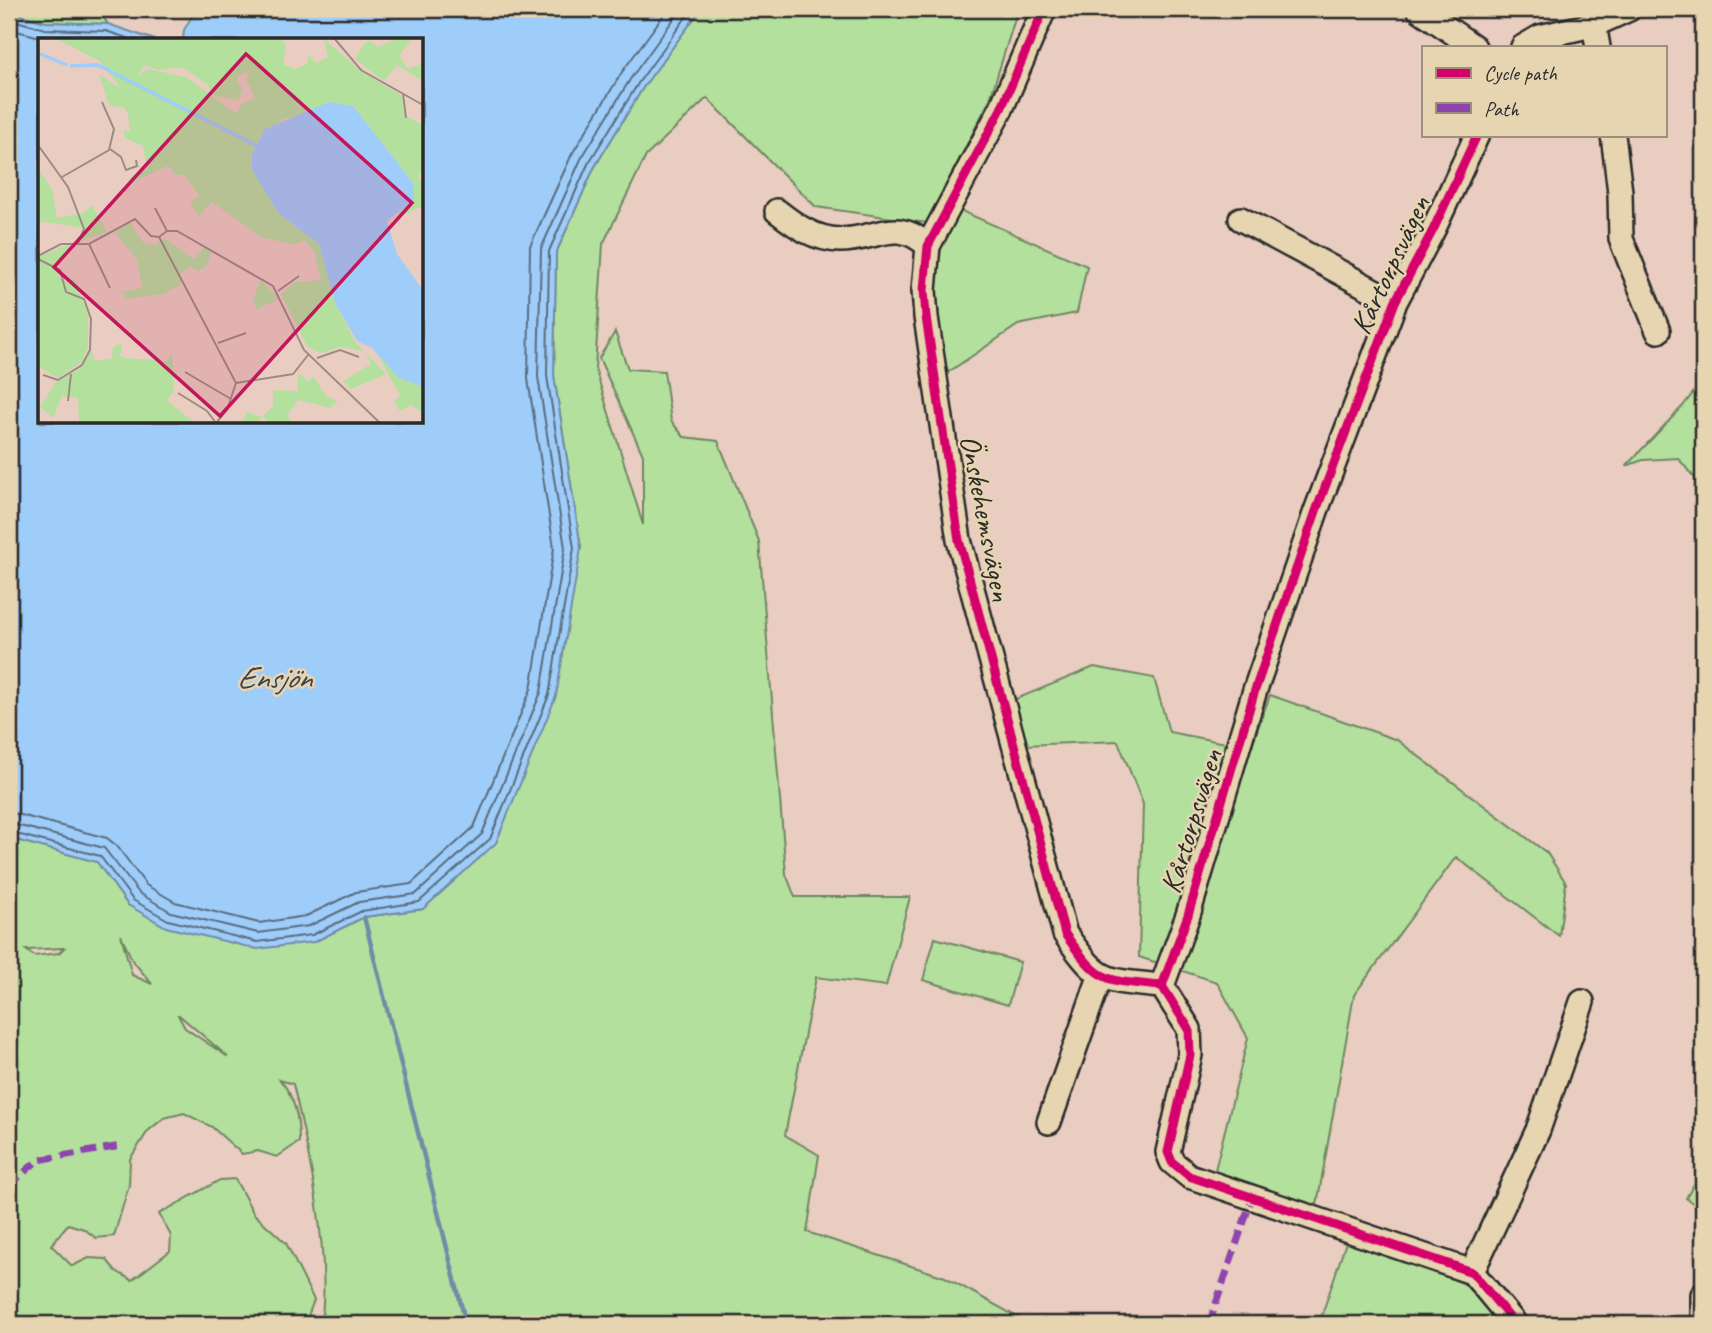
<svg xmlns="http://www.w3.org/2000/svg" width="1712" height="1333" font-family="Caveat,sans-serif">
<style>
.green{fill:#b4e09e;stroke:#708664;stroke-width:2;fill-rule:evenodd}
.water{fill:#9fcdfa;stroke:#718ca7;stroke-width:2}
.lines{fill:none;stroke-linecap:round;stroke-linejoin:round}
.shore{stroke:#596c7e;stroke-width:2}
.stream{stroke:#718ca7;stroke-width:4.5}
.minor-casing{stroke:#2b2b2b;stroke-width:28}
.minor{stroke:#e7d4b1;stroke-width:23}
.quiet{stroke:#8e44ad;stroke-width:7;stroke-dasharray:14 7;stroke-linecap:butt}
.cycleway-casing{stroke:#e7d4b1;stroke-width:13}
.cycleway{stroke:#d6006c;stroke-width:9}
.labels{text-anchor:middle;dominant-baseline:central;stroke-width:5;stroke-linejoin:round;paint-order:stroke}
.street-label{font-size:30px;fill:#2b2b2b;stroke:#e7d4b1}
.water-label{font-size:32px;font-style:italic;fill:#3c434a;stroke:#e7d4b1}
.inset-river{fill:none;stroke:#9fcdfa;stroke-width:3.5}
.inset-road{fill:none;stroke:#9c8c84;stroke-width:2}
.view{fill:#c2185b;fill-opacity:0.15;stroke:#c2185b;stroke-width:3.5}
.inset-edge{fill:none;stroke:#2b2b2b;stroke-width:3.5}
</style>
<rect width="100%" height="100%" fill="#e8cdc0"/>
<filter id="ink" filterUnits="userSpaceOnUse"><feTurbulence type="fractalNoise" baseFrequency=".0143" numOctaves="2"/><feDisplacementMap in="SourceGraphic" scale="14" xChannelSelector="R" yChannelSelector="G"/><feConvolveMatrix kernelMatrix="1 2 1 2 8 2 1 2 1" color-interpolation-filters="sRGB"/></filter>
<g filter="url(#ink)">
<!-- green -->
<path class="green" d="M9,9h88l11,15 -62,-2 -37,-10z
M701,9h317l-28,90 -63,124 -111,-16 -109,-109 -61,58 -43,88 -8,124 48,157v-70l-44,-97 16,-26 13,37 36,2 7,50 13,16 34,4 41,100 27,333 9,23h115l-24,89 -70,-9 -31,158 34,20 -12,77 138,45 85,47h-112l-15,-4 -3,4h-579c10,-69 -12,-172 -28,-240l-13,-4c15,17 19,38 19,62l-22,15 -19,-6 -16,3 -30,-27 -28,-14 -20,5 -16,13 -18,28 -1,26 -15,51 -18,2 -12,-9 -16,-5 -17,21 21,21 17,-8 17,1 10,12 16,9 38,-29 1,-15 -12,-22 61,-34 15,-1 19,35 32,29 28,57 -9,24h-296v-486l88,24 31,43 186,37 50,-25 59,-8 158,-361 -27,-172 2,-123 38,-85 50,-82zM121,935l11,25 20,24 -20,-9zM64,948l-5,5 -25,3 -8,-6zM178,1015h1l49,42 -43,-29z
M957,209l130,57 -10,47 -59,12 -74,50 -10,-89 5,-47z
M1703,380v108l-25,-30 -35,2 -17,6 57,-60z
M1094,667l60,11 15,54 82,16 19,-53 127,45 150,113 19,30 -7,53 -103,-79 -102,138 -37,210 -103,-31 34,-136 -31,-56 -78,-25 4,-153 -25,-63 -94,4 -13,-44z
M935,938l85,24 -12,43 -85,-25z
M1703,1169v42l-17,-13z
M1348,1236l117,48 29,34 -16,6h-159z"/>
<!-- water -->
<path class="water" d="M196,9h505l-57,77 -50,82 -38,85 -2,123 27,172 -25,148 -60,147 -73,66 -59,8 -50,25 -57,7 -91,-22 -38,-22 -31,-43 -88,-24v-826l37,10 62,2 47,16h-115v382h382v-382h-239l1,-10z"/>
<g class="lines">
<!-- shore -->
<path class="shore" d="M9,19l36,10 61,2 27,9
M9,29l35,9 61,2
M9,812l98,26 10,8 29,39 29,17 84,21 47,-7 50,-24 55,-8 63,-57 57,-138 23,-141 -26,-169 2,-133 42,-92 50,-82 46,-63
M9,823l95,25 35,45 32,19 87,21 51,-7 50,-24 57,-8 66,-60 59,-142 24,-144 -27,-171 3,-128 40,-90 50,-81 50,-69
M9,832l91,24 33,44 35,20 89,22 55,-7 50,-24 57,-9 71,-63 59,-144 25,-147 -27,-172 2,-125 39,-87 51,-82 53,-73"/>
<!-- stream -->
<path class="stream" d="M364,917l102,407"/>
<defs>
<path id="minor" d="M1044,9l-43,100 -73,137 -4,44 2,27 33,223 106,394c36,50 37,46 97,52
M1419,9l55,38
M1594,24l4,23
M1523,47l17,-10 56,-13 33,-15
M1613,135l7,57 1,47 37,92
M777,211c19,15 37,28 63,29 37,0 56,-24 88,6
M1241,219l154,83
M1162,986l26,-71 67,-225 61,-179 79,-209 39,-74 43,-93
M1162,986l27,43 1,26 -22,97 4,10 17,14 283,96 43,52
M1049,1122l51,-145
M1472,1272l66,-142 44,-128
M1703,1295v21"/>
</defs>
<!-- minor casing -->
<use href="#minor" class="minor-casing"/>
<!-- minor -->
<use href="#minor" class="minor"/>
<!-- quiet -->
<path class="quiet" d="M9,1186l29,-26 83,-14
M1209,1324l43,-126"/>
<defs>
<path id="cycleway" d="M1044,9l-43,100 -73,137 -4,44 2,27 33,223 106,394c36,50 37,46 97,52
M1162,986l26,-71 67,-225 61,-179 79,-209 39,-74 43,-93
M1162,986l27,43 1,26 -22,97 4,10 17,14 283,96 43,52"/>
</defs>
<!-- cycleway casing -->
<use href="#cycleway" class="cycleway-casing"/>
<!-- cycleway -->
<use href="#cycleway" class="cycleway"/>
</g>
</g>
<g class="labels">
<!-- street labels -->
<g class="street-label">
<text transform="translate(1390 265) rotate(-65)">Kårtorpsvägen</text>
<text transform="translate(986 518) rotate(79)">Önskehemsvägen</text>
<text transform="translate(1191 821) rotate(-73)">Kårtorpsvägen</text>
</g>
<!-- water labels -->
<g class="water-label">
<text x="274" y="677">Ensjön</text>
</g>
</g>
<!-- overview -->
<g transform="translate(38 38)">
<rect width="385" height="385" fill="#e8cdc0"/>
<path d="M17,0h226l5,8 -3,18 12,5 12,-5 1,-9 8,8 12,-6 -4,-18 37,32 41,25 2,19 19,10v45l-5,7 5,5v24l-15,7 -11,1 17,-14v-16l-61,-78 -24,-4 -35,17 -9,-1 -25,19 -8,17 27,60 40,30 16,59 21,40 30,31 -35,15 -8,-8 28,-17 -7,-13 -23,-4 -21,6 -13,-7 -26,-52 14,-12 26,-2 -7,-29 -12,-13v4l-10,2 -32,-7 -48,-35 -13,14 -9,-13 9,-8 -16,-21 -6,2 -9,-10 -37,17 -2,-5 18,-10 -4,-22 -18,-8 -2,-8 7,2 -2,-18 -3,-6 -16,-3 -10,-31 22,15 -20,-27zM106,27l15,5 23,-3 26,18 7,11 24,4 4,-13 -5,-3v-8l13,-6 -5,9 9,19 -14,6 -4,10 -51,-37 -39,-8 -9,7zM359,0h15l-13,18 9,13 15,-6v18l-26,-16 -13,16 -29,-22 9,-15 6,-3 8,6zM0,131l14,20 5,29 26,-5 9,-8 15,27 -26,9 4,-13 -47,-7zM92,185l13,19 11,3 11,-7 29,21 11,-12 7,3 -5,15 -8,6 -9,-4 -11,8 4,8 -19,11 -37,5 -6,-7 21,-4 -5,-28 -22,-28zM32,206l1,5 -18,16 10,16 11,-2 14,34v34l-5,14 -25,17 -20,-12v-109zM222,241l19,20 -22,10 -4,-7zM84,305l-2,13 5,2 42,3 5,-8 2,38 -8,9 29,23h-116l-1,-25 -16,-2 -9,22 -13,-11 16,-25 23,-13 12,-19 4,11 17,-2 1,-12zM339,315l21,24 25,10v26l-12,-8 -11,6 -6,-9 6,-7zM260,335l10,8 6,-4 12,19 12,5 -8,7 -32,-8 -11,15 6,8h-25l-5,-7 -7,7h-27l15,-4 3,-7 15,5 11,-11v-16l25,1z" fill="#b4e09e" fill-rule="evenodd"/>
<path d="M291,64l24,4 61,78v16l-27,21 10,33 26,36v97l-25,-10 -26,-29 -15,-7 -22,-38 -16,-59 -40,-30 -27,-44v-16l13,-25z" fill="#9fcdfa"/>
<path class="inset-river" d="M0,15l29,12M32,28l28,-1 159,81"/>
<path class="inset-road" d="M296,0l27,32 62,35M365,56l3,24M0,107l30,42 16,42 -6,14M72,111l11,8 5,13 11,-4 -1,-6M24,139l47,-27 5,-21 -12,-27M117,170l12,23M121,199l8,-6h10l96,55 31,64 76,73M51,206l21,44M0,218l23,-12h28l46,-25 16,17 8,1 77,146 -9,27 -11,13M0,221l22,11 6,22 18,7 7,20 -1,31 -8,15 -24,15 -15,-5M240,253l21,-15M180,305l28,-10M279,320l23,-8 19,7M147,334l46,27M198,345l57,-9 15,-19M140,355l29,18 9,12M30,363l3,-27"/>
<path class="view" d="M208,16l166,149 -192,213 -166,-149z"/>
<rect width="385" height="385" class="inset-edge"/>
</g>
<!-- margin -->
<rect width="1712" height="1333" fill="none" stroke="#e7d4b1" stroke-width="35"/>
<rect x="18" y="18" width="1677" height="1298" fill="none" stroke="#2b2b2b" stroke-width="2.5" filter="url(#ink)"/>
<!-- legend -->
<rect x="1422" y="46" width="245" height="91" fill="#e7d4b1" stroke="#9c907b" stroke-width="2"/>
<rect x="1436" y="68" width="35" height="10" fill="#d6006c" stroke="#9c907b" stroke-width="2"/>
<text x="1484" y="80" font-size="21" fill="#2b2b2b">Cycle path</text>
<rect x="1436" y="103" width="35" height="10" fill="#8e44ad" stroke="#9c907b" stroke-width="2"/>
<text x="1484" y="116" font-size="21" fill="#2b2b2b">Path</text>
</svg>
